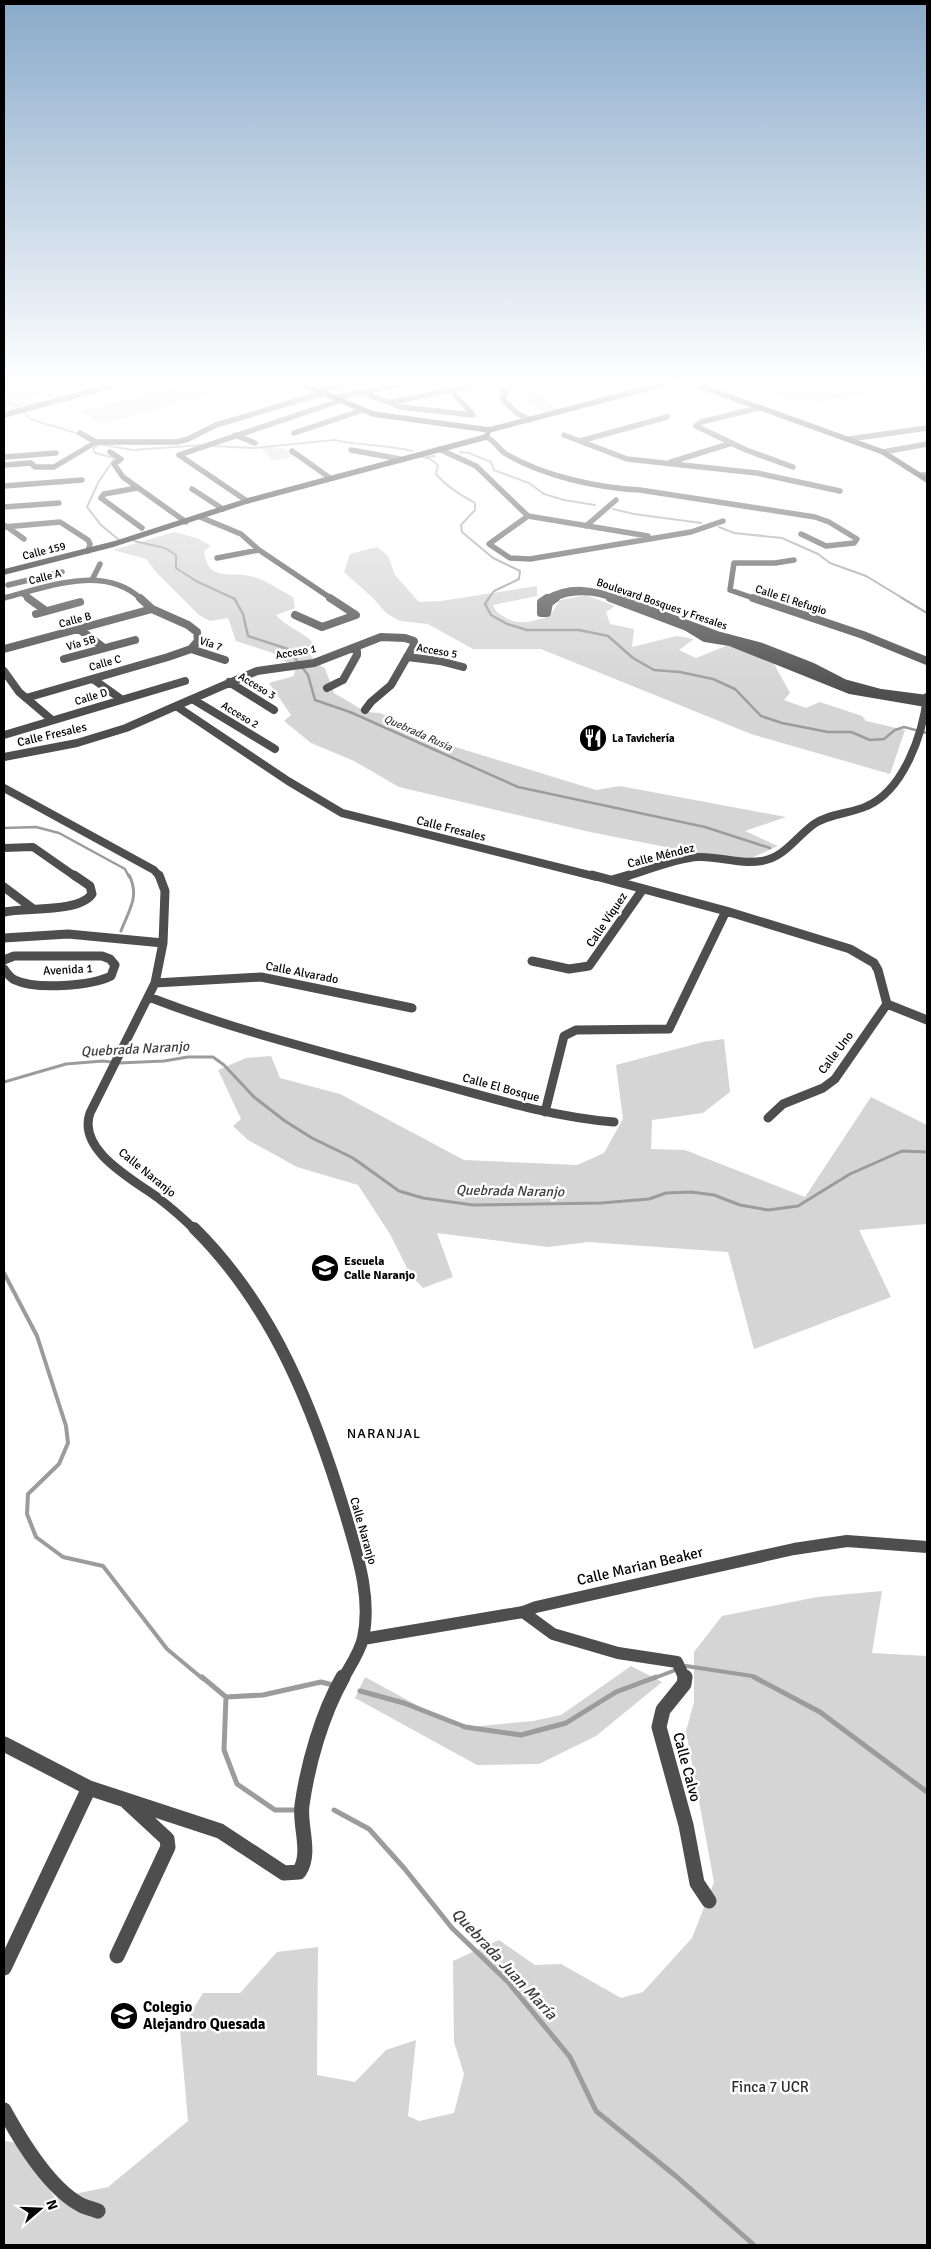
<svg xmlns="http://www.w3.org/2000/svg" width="931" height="2249" font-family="Signika,sans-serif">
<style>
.green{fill:#d5d5d5}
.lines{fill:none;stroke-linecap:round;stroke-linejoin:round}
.stream-far4{stroke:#9c9c9c;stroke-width:2}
.stream-far3{stroke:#9c9c9c;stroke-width:2.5}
.stream-far2{stroke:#9c9c9c;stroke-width:3}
.stream-far1{stroke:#9c9c9c;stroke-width:4}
.stream{stroke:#9c9c9c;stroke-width:5}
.street-far4{stroke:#4e4e4e;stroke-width:5.5}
.street-far3{stroke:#4e4e4e;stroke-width:8}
.street-far2{stroke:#4e4e4e;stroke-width:9}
.street-far1{stroke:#4e4e4e;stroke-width:12}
.street{stroke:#4e4e4e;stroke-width:15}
.secondary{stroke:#1b1b1b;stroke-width:5.5}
.labels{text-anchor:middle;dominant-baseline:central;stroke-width:5;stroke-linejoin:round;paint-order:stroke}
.far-street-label{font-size:11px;fill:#000;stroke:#fff}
.far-water-label{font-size:11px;font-style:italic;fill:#3d3d3d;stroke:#fff}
.far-poi-label{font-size:11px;font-weight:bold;fill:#000;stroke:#fff;text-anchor:start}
.street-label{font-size:12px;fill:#000;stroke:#fff}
.poi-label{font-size:12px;font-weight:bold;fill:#000;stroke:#fff;text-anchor:start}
.water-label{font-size:14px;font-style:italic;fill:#3d3d3d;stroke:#fff}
.neighbourhood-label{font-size:14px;letter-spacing:1px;fill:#000;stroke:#fff}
.near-street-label{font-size:15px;fill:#000;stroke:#fff}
.near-poi-label{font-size:15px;font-weight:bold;fill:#000;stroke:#fff;text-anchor:start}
.near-park-label{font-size:15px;fill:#2c2c2c;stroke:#fff}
.near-water-label{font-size:16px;font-style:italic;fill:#3d3d3d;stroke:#fff}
</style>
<rect width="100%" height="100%" fill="#fff"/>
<!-- green -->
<path class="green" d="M4,380h7l52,17c-10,2 -11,-1 -19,-1 -6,-1 -18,2 -24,4l13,5 -20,5 -9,-3z
M475,380h56l18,23 12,8c-17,4 -26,-4 -37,-15l2,-3 -4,-5 -35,2z
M742,380h185v12l-18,-5 -85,14 -33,-1z
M189,382l24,11 -110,31 -23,-12z
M272,447l13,2 11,7 -23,5 -12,-13z
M174,532l23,6 14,8 -7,5c4,33 28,19 50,26 13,4 26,13 39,20l2,11 -19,7c11,13 33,19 40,32l-9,4 7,8 -23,4 -12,-3 -6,-7 -37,-12 -8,-23 -18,3 -11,-6 -43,-43 -10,-13 -33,-9z
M377,547l11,9 7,19 24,27 22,-1 96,-15v10l-44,9c2,6 5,8 10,11 15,11 31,5 47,0l10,-16 26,-5 29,11 -9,6 4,12 24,5 -2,18 45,-11 17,3 -15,11 17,8 32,-13 45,17 17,31 -6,7 22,8 14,-6 42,14 4,5 39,9 -15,44 -139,-40 -210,-85h-68l-45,-25 -28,-3 -14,-8 -12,-14 -30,-27 6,-18z
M319,665l6,3 9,25 32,19 14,1 59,29 157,48 24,-4 166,31 -41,14 33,15 -29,13 -53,-6 -106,-21 -191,-45 -45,-26 -43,-18 -27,-22 7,-6 -22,-32 25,-7 1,-7z
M724,1039l6,53 -27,21 -51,7 -1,29 34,1 120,47 66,-100 56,28v99l-68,6 32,67 -137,52 -26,-97 -140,-10 -40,5 -111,-14 16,44 -30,11 -13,-14 -20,-40 -32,-49 -61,-18 -49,-27 -15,-14 8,-7 -23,-49 28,-12 25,-2 9,22 60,16 124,66 113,5 27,-12 19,-34 -7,-54 87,-23z
M882,1591l-10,62 55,3v589h-923v-104l17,2 34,55 53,-11 80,-66 -8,-91 23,-37h37l37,-41 41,-5 -1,128 38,7 31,-32 30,-10 -8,76 11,5 35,-8 10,-39 -10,-32 -1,-81 46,-21 36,25 26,-1 60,34 22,-6 49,-54 22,-56 -28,-151 8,-29v-50l28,-36 95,-19z
M631,1666l31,16 -66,54 -57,28 -62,1 -122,-67 10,-21 94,51 74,-7 28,-6z"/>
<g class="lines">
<!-- stream-far4 -->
<path class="stream-far4" d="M519,380l13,17
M4,402l17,5 7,10 5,3 46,14
M98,444l35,6 70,-5
M99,444l-6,5 2,4 20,5 -16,23 -12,26 14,18 18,15
M212,446l42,2 80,-8c26,6 52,4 78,11
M460,452l9,1 22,9 3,8 35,13 15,11 20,6 31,5
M420,456l10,3 8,6 -2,9c11,13 25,21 39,29v7l-14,15 1,7 31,26 27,13 -1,8 -25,12 -6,8
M427,457l8,-1
M613,509l21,5 67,9
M719,527l15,6 48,5 36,16 12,9 36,13 38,23
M134,541l31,7 11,7v13l20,13 39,18"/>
<!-- stream-far3 -->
<path class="stream-far3" d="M234,598l9,16 5,22 40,13 20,26 7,25 35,12 168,75 187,40 65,21
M489,598l-4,6 6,11 16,9 20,6h52l29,6 25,22 21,12 26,2 33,7 22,10 26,27 21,7 46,9h23l19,8 14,-1 11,-9 9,-3 23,6
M902,598l25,15
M4,828l32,-1 23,6 66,36 4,8"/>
<!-- stream-far2 -->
<path class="stream-far2" d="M121,931c8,-21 19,-35 8,-56
M4,1082l62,-18 37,-3 16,2 45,-2 24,-4h25l11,8 30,32 31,24 27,17 41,20 46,33 24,7 50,7 128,-2 48,-4 17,-6 25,-1 23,3 26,10 28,5 30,-4 52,-32 52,-23 25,1"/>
<!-- stream-far1 -->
<path class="stream-far1" d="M4,1273l33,63 29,90 2,17 -9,21 -31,30 -1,20 9,23 27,20 40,9 64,83 36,30
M652,1679l34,-13 66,10 5,3"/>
<!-- stream -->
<path class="stream" d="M202,1677l24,20 37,-2 58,-13 12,3
M754,1677l66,35 107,80
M360,1691l44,12 61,24 56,8 45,-12 50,-31 40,-15
M226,1697l-2,53 13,34 38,26h22
M334,1810l35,19 35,39 48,60 56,54 62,75 26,54 81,66 77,68"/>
<!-- street-far4 -->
<path class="street-far4" d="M15,385l19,-5
M502,390l4,4 -4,5 15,14 13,7
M317,391l50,-11
M361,392l40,15 72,8 -22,-25
M334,398l87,-18
M392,402l82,-17 -4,-5
M758,408l-57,14 -5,4 50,24 47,17
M4,415l128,-35
M80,433l16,9
M294,433l69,-23
M235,435l20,8
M564,435l63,24 130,14 83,18
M486,437c10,4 12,12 20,17 37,22 92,34 134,36l175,27 14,5 28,17 -3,4 -28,3 -25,-12
M849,439l78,-11
M580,441l87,-24
M439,449l37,17 52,50 120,20
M351,450l49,9
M292,451l38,27
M110,452l11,7 -7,5 9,13 63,45
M883,452l44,-8
M179,455l160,-54
M179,455l68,46
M4,457l52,-4
M671,462l61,-19
M4,465l27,-2 4,4h19l42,-25h81l11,-3 28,-14 107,-32
M922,475h5
M4,486l78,-6
M137,488l-33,6 -3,4 41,30
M192,489l31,20
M4,507l55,-4
M528,516l-39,28 21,14 20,1 161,-27 32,-11
M200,517l41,17 18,16 73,49
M6,526l18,13
M586,526l30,-26
M4,527l56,-5 28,18 2,4 -2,7
M217,558l42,-8
M92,580l8,-16
M8,585l54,-13
M22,593l8,6
M4,598c43,-11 100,-34 137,1
M545,599c26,-15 49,-10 75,0
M554,599c17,-10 43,-7 60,0
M756,599l-26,-9 4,-27h41l19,-3"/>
<!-- street-far3 -->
<path class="street-far3" d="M28,598l18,13
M547,598l-6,4v11h6l2,-10 7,-5
M610,598l77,29 18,11 25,4 120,48 76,13
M617,598l100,37 42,11 54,21 31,16 37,10 46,6
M753,598l110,37 64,26
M36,614l44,-12
M295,615l27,12 34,-12 -26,-17
M79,629l25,19
M4,649l148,-40
M191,649l34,11
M407,657l33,4 23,6
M64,659l71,-19
M4,671l15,21 33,28
M93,679l28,20
M229,682l45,28
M327,688l16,-8 14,-25v-4l-4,-3
M26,698l142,-41 23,-8 7,-8 -1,-9 -9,-7 -36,-16 -12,-11
M194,700l81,49
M176,706l81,-35 57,-8 67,-26 24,1 9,3v4l-23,40 -20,17 -6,8
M4,735l181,-54
M4,757l73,-14 49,-15 50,-22 112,75 54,32 255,64
M4,788l150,82 6,7
M4,848l29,-1 43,30
M625,877c20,-6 52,-19 73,-20 22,-1 42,8 64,4 23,-4 34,-24 52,-37 16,-11 36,-10 53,-18 37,-16 56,-73 60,-109"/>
<!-- street-far2 -->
<path class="street-far2" d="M159,875l6,16 -2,52 -8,40 -65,130c-13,37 42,66 67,84 13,10 26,21 38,33
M592,875l134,36 124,38 24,14 4,7 9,34
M612,880l17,-5
M4,887l28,21
M4,912c22,-5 75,1 88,-18l-2,-8 -16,-11
M4,938l64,-4 95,9
M4,960l10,-4h88l8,3 5,6 -4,11c-20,10 -75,14 -96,4 -5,-2 -8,-7 -11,-11
M532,961l37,8 20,-3 54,-77
M155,983l106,-6 151,31
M149,997c87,34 176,55 265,80 67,18 131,39 200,45
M887,1004l40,16
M545,1112l19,-76 12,-6 93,-1 57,-118
M768,1118l15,-14 40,-16 12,-9 52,-75"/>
<!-- street-far1 -->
<path class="street-far1" d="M194,1228c80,79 120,182 152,288 11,38 26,81 17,122 -3,14 -13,28 -20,41
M523,1612l30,22 65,19 59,9 8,17
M363,1639l160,-27 13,-5 258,-58 53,-8 80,6"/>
<!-- street -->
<path class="street" d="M685,1677l-1,7 -21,26 -4,17 27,98 11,58 12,18
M4,1744l85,44 131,43 64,42 15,-1c13,-19 0,-46 3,-67 6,-42 20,-91 41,-128
M117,1956l51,-109 -1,-8 -40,-37
M4,1968l85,-180
M4,2110c17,31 46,80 79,96 5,2 10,3 15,5"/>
<!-- secondary -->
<path class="secondary" d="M293,380l80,34 116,16 191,-50
M683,380l200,72 44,28
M4,572l110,-28 133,-43 239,-64 3,-7"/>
</g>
<!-- sky -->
<linearGradient id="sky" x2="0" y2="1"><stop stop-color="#89aaca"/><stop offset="0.55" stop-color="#fff"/><stop offset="1" stop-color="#fff" stop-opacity="0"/></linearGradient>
<rect width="931" height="695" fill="url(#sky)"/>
<!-- icons -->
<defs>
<symbol id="restaurant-disc" viewBox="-11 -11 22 22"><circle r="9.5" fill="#000" stroke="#fff"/><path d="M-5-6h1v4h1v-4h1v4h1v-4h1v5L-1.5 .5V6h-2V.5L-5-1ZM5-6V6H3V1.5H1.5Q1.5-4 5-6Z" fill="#fff"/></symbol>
<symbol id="school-disc" viewBox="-11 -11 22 22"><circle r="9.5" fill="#000" stroke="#fff"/><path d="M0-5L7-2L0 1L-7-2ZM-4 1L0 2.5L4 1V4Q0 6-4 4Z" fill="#fff"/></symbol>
</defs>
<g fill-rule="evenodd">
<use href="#restaurant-disc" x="577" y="722" width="32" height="32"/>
<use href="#school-disc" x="309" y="1252" width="32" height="32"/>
<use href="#school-disc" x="108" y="2000" width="32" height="32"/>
</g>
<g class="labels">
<!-- far-street labels -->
<g class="far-street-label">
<text transform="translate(44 551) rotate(-14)">Calle 159</text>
<text transform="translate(45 577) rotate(-14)">Calle A</text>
<text transform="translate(791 600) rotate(18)">Calle El Refugio</text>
<text transform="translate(662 604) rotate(19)">Boulevard Bosques y Fresales</text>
<text transform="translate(75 620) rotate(-15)">Calle B</text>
<text transform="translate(81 643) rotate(-16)">Vía 5B</text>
<text transform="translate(211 644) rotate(18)">Vía 7</text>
<text transform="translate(437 651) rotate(10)">Acceso 5</text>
<text transform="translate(296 652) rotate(-10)">Acceso 1</text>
<text transform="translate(105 663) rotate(-16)">Calle C</text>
<text transform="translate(257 686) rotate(31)">Acceso 3</text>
<text transform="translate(91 697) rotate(-17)">Calle D</text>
<text transform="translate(240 715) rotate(31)">Acceso 2</text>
</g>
<!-- far-water labels -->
<g class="far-water-label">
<text transform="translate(418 733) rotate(24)">Quebrada Rusia</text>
</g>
<!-- far-poi labels -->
<g class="far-poi-label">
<text x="612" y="738">La Tavichería</text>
</g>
<!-- street labels -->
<g class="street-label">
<text transform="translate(52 735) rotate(-13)">Calle Fresales</text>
<text transform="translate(451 829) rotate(14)">Calle Fresales</text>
<text transform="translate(661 856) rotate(-14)">Calle Méndez</text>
<text transform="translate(607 920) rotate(-56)">Calle Víquez</text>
<text transform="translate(68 970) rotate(-3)">Avenida 1</text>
<text transform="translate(302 973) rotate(11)">Calle Alvarado</text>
<text transform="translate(836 1053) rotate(-53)">Calle Uno</text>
<text transform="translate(501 1088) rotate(15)">Calle El Bosque</text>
<text transform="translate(147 1173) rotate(39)">Calle Naranjo</text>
<text transform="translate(363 1531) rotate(74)">Calle Naranjo</text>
</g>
<!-- poi labels -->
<g class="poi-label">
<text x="344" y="1261">Escuela<tspan x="344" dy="14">Calle Naranjo</tspan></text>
</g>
<!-- water labels -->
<g class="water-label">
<text transform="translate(135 1049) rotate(-3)">Quebrada Naranjo</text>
<text transform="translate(510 1191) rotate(1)">Quebrada Naranjo</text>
</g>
<!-- neighbourhood labels -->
<g class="neighbourhood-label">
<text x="384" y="1433">NARANJAL</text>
</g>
<!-- near-street labels -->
<g class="near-street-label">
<text transform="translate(640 1566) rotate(-13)">Calle Marian Beaker</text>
<text transform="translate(687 1767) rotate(75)">Calle Calvo</text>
</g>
<!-- near-poi labels -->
<g class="near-poi-label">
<text x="143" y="2007">Colegio<tspan x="143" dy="17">Alejandro Quesada</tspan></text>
</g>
<!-- near-park labels -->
<g class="near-park-label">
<text x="770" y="2087">Finca 7 UCR</text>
</g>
<!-- near-water labels -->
<g class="near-water-label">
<text transform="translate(504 1964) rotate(47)">Quebrada Juan María</text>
</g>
</g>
<!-- border -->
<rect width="931" height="2249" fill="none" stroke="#000000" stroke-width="10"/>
<!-- north arrow -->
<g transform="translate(40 2209) rotate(71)" stroke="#ffffff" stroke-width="4" paint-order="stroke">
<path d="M0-4L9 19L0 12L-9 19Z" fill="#000000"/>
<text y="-8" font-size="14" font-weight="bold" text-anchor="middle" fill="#000000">N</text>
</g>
</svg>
